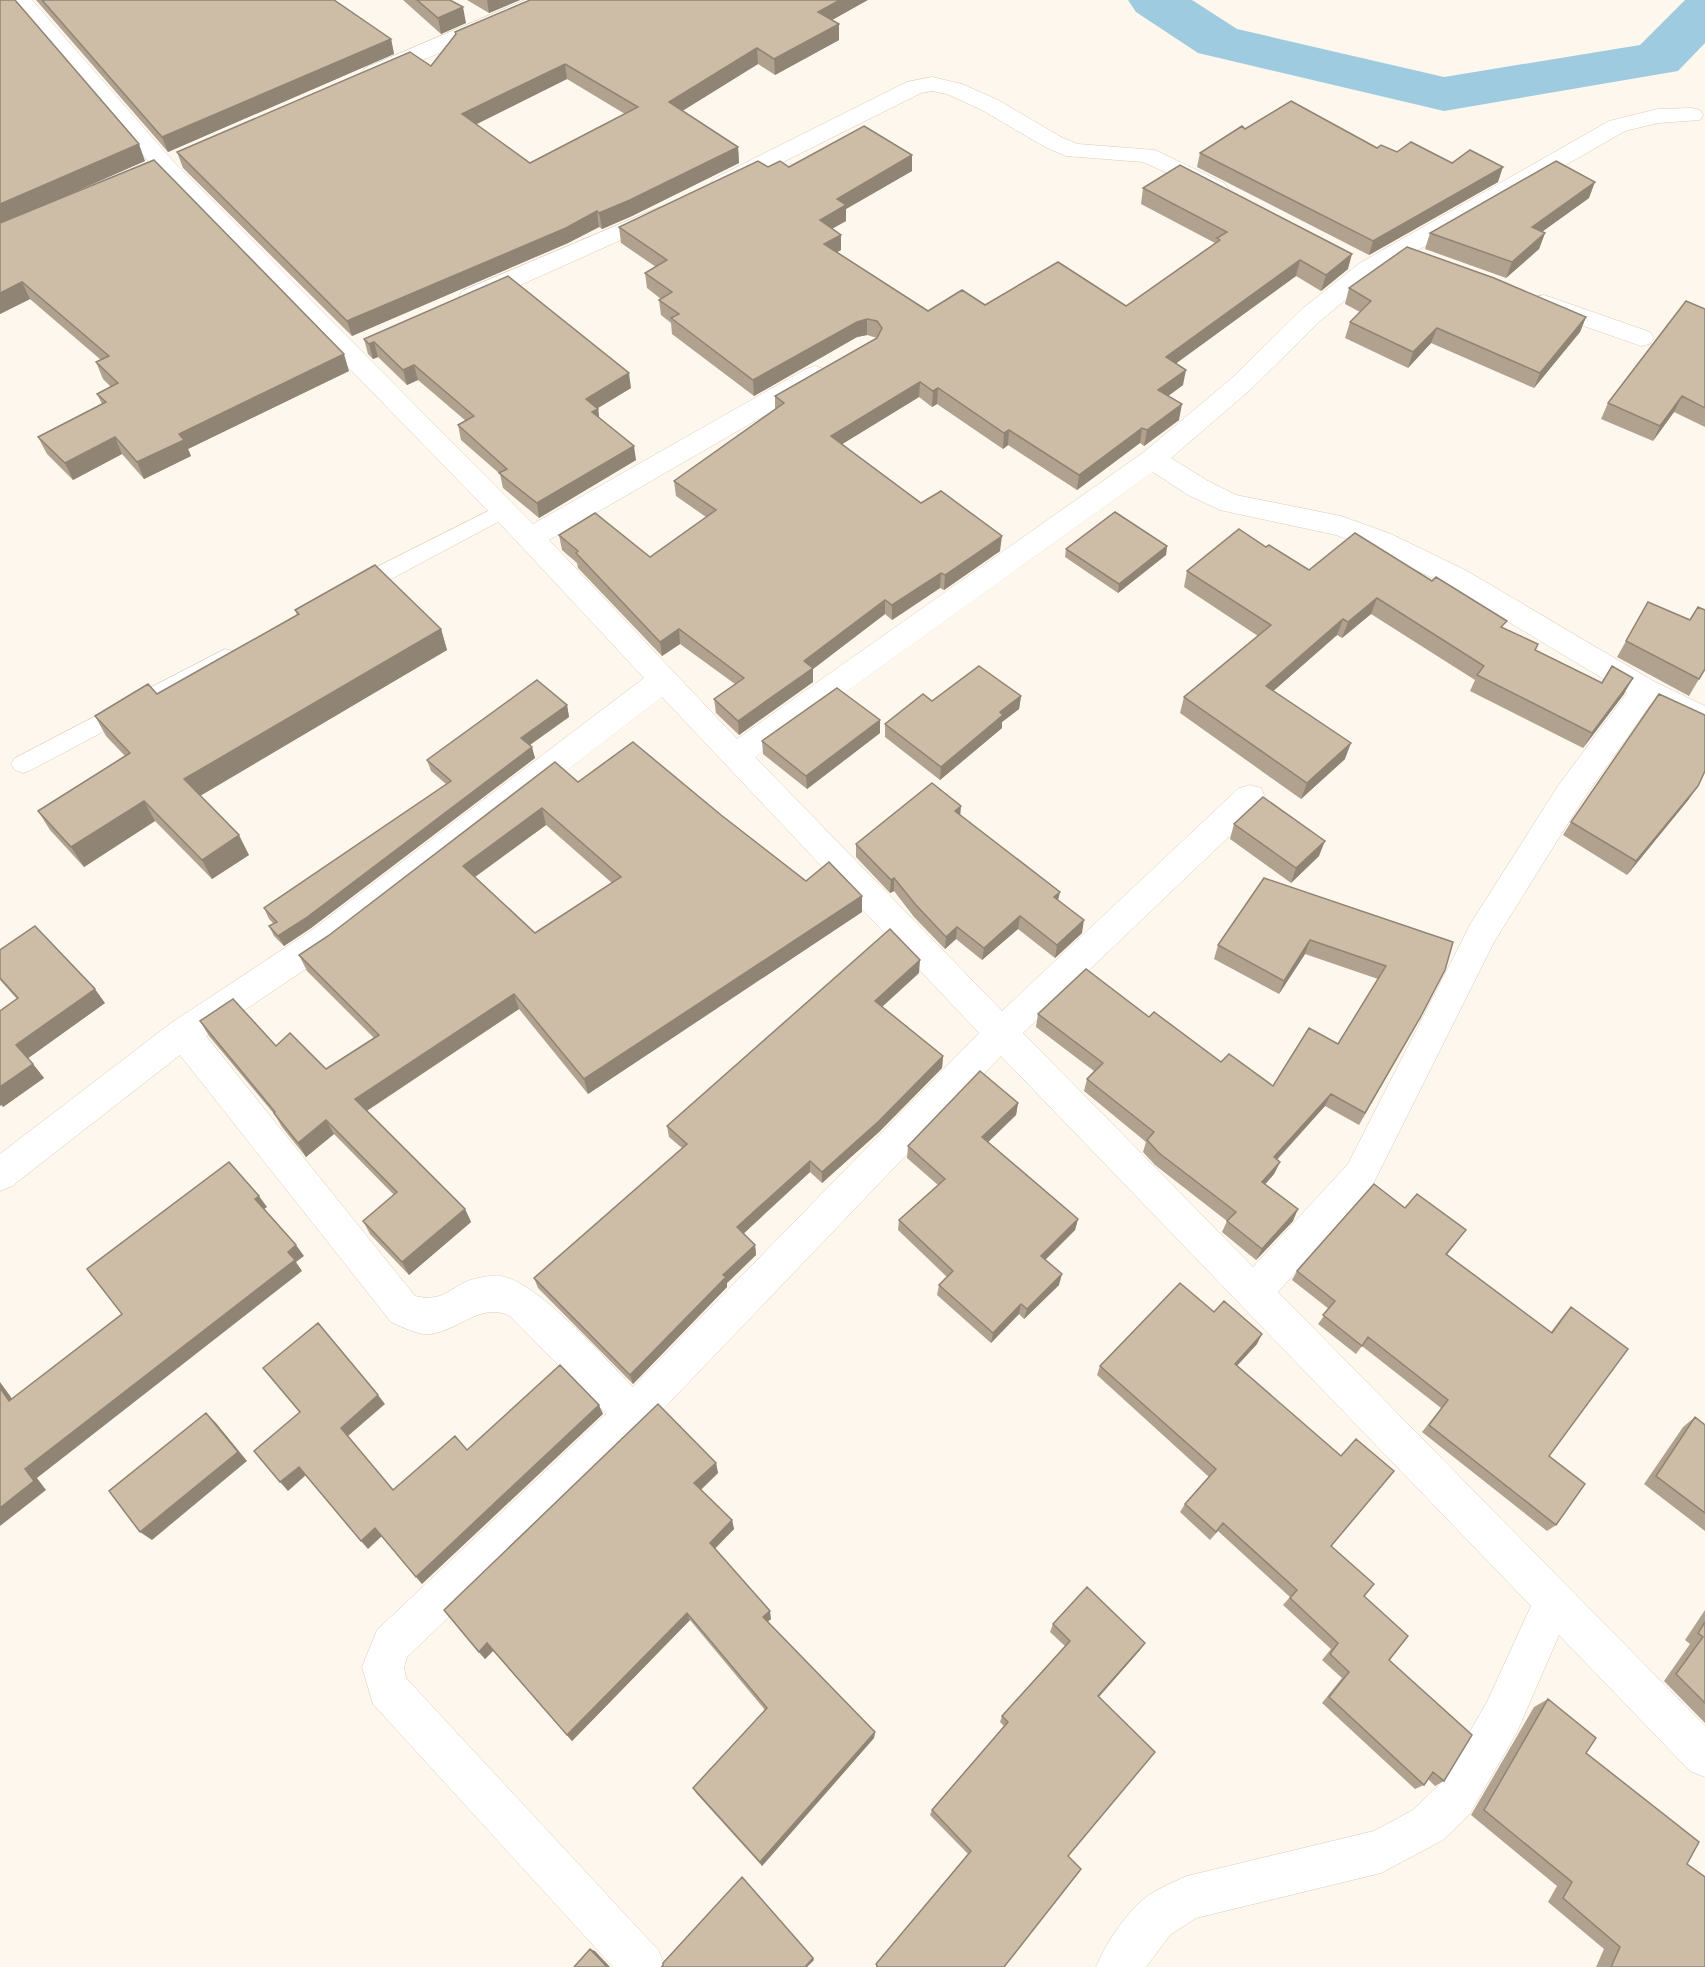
<svg xmlns="http://www.w3.org/2000/svg" width="1705" height="1967" font-family="Montserrat,sans-serif">
<style>
.lines{fill:none;stroke-linecap:round;stroke-linejoin:round}
.river{fill:#9fcbe0;fill-rule:evenodd}
.lane-casing{stroke:#ddcbb5;stroke-width:1}
.street-casing{stroke:#ddcbb5;stroke-width:1}
.lane{fill:#fff;fill-rule:evenodd}
.street{fill:#fff;fill-rule:evenodd}
.wall{fill:#b0a28f;fill-rule:evenodd}
.shaded-wall{fill:#908474}
.building{fill:#cdbca6;stroke:#908474;stroke-width:1.5;fill-rule:evenodd}
</style>
<rect width="100%" height="100%" fill="#fef7ed"/>
<g class="lines">
<!-- river -->
<path class="river" d="M1128,0h64l45,29 207,48 196,-32 45,-45h20v43l-27,28 -234,40 -246,-58 -62,-41z"/>
<defs>
<path id="lane" d="M504,503l7,2 4,5 -4,5 -150,80 -8,2 -8,-2 -3,-6 3,-6z
M225,649l8,2 3,6 -3,6 -202,107 -8,3 -8,-3 -4,-6 4,-6z"/>
<path id="street" d="M10,0h22l140,160 361,364 273,-155 9,-3 9,3 4,6 -4,6 -275,159 188,199 407,-287 88,-74 70,-69 58,-46 249,-142 49,-12 34,-1 8,2 3,5 -3,5 -42,3 -33,8 -247,142 -58,48 -70,69 -79,68 37,23 28,14 105,21 50,18 76,37 188,111 50,24v24l-55,-25 -70,99 -86,138 -122,244 -94,106 427,434v51l-15,-6 -131,-136 -42,97 -48,83 -26,25 -62,33 -185,45 -26,17 -24,32h-50c9,-22 25,-46 42,-63 12,-12 33,-21 49,-28l187,-45 39,-21 26,-25 48,-83 44,-96 -530,-550 -355,371 -239,230 -3,10 2,11 253,273 6,16h-52l-240,-263 -11,-37 15,-37 229,-216 -96,-98c-29,-14 -49,13 -79,18 -11,2 -29,-7 -40,-12l-211,-267 -168,131 -12,5v-37l171,-131 141,-93 332,-252 -150,-161 -338,-347zM1153,472l35,23 32,15 116,25 35,13 76,37 180,108 -69,93 -87,137 -123,241 -95,103 -230,-234 238,-227 4,-9 -4,-9 -11,-3 -11,3 -237,223 -247,-254zM662,697l317,336 -346,354c-28,-28 -95,-105 -132,-111 -6,-1 -16,0 -22,2 -27,4 -32,26 -64,18l-209,-260 128,-86z
M525,0h29l-3,5 -170,73 -8,2 -8,-2 -3,-5 3,-5z
M932,77l30,7 36,16 63,37 17,7 77,6 69,33 4,5 -4,5 -8,2 -73,-33 -77,-6 -21,-9 -63,-37 -35,-16 -15,-3 -11,2 -190,95 -8,2 -8,-2 -4,-5 4,-5 192,-96z
M660,207l8,2 4,5 -4,5 -188,84 -9,2 -9,-2 -3,-6 3,-6z
M1544,295l106,37 4,6 -4,6 -9,2 -106,-37 -3,-6 3,-6z"/>
</defs>
<!-- lane casing -->
<use href="#lane" class="lane-casing"/>
<!-- street casing -->
<use href="#street" class="street-casing"/>
<!-- lane -->
<use href="#lane" class="lane"/>
<!-- street -->
<use href="#street" class="street"/>
</g>
<!-- wall -->
<path class="wall" d="M0,0l145,161 -97,42 301,168 -161,78 3,7 -47,23 -22,-25 -49,26 -26,-26 -9,-17 64,-33 -5,-10 14,-7 -8,-8 -7,-17 5,-2 -71,-61 -30,15z
M36,0h298l57,39 3,15 -226,98z
M403,0h47l16,23 -25,11z
M467,0h53l-31,13z
M832,20l7,20 -64,35 -17,-11 -76,47 56,36 1,16 -107,53 -30,13 -3,-2 -31,16 -216,93 -169,-168 -6,-16 254,-86 24,-31v-3zM567,79l58,35 -95,49 -54,-39z
M1245,129l132,19 75,15 46,19 -129,73 -172,-88 3,-14z
M912,155v16l-66,38v12l-14,8 9,6v15l-4,2 91,59 57,-6 141,1 89,-63 -74,-39 2,-16 205,81 -27,22 -25,-15 -120,87 7,22 -15,11 11,24 -35,26 -4,-3 -63,47 -69,-45 -5,4 -66,-45 -5,3 -13,-10 -77,47 79,59 79,48 -56,39 -4,-2 -48,32 -7,-6 -72,55v13l-74,53 -23,-22 -2,-14 21,-15 -55,-40 -18,12 -84,-88 -1,-5 -15,-13 -3,-15 91,22 56,-40 -30,-21 -2,-15 101,-72v-13l102,-58 -10,-3 -10,2 -103,59 -82,-62 -1,-11 -10,-8 -2,-15 2,-1 -14,-11 -2,-15 11,-6 -35,-24 -2,-16 149,-60h21z
M1589,198l-47,34 3,1 -6,16 -33,29 -81,-29 5,-16z
M1349,288l237,29 -6,15 -46,56 -103,-45 -23,25 -63,-30 5,-16 10,-10 -15,-8z
M1705,309v118l-31,-15 -21,29 -52,-22 7,-16z
M364,339l267,49 -33,20 1,10 37,42 -97,58 -36,-30 -3,-14 -39,-34 -3,-15 8,-4 -48,-41 -11,5 -29,-28 -5,2 -5,-5z
M1167,546l-1,9 -48,38 -53,-36 1,-8z
M1266,547l43,23 195,59 34,15 -2,6 88,44 -41,54 -113,-57 5,-11 -104,-66 -29,24 -5,-3 -64,56 72,68 -44,40 -121,-86 4,-16 74,-61 -74,-49 3,-16z
M295,610l146,19 6,21 -247,145 49,60 -37,24 -57,-58 -71,46 -34,-37 -12,-19 87,-55 -19,-20 -11,-20 62,-22 140,-79z
M1690,620l9,59 -10,17 -72,-39 9,-16z
M1021,696l-2,13 -17,13v6l-62,52 -55,-43v-13l47,-23z
M567,705l2,12 -39,28 5,13 -224,170 -27,18 -10,-10 -5,-10 5,-2 -5,-5 -5,-11 182,-124 -15,-13 -4,-11z
M880,733l-73,56 -44,-35 -1,-13z
M578,782l143,33 85,66 56,31 -274,182 -69,-85 -152,102 98,98 6,13 -62,53 -39,-41 -7,-13 31,-26 -60,-61 -28,23 -24,-30 -7,-12 -66,-79 -9,-15 76,25 50,23 48,-31 -67,-67 -8,-16zM546,825l66,58 -77,50 -60,-56z
M1689,799l-62,76 -64,-40 8,-13z
M960,815l98,85 24,33 -27,25 -37,-29 -36,31 -26,-21 -11,10 -31,-32 -20,-26 -4,2 -34,-36v-13z
M1234,824l85,32 -28,27 -61,-44z
M1264,878l189,64 -40,89 -54,94 -34,-19 -48,54 3,2 -6,12 -9,10 28,37 -37,39 -34,-28 5,-11 -72,-56 -12,-13 3,-10 -62,-51 3,-12 7,-8 -58,-44 2,-13 111,3 72,45 52,24 65,-42 40,-65 -73,-25 -26,40 -65,-35 4,-14z
M0,950l105,53 -77,55 16,20 -41,29 -1,-2 15,-106 -17,-19z
M919,973l-37,34 61,49 -1,12 -63,64 -57,51 -12,-11 -67,61 12,12 1,10 -29,28v4l-94,97 -95,-96 -4,-10 148,-130 -13,-11 -2,-11z
M1018,1103l-2,12 -28,27 90,77 -3,11 -30,30 14,25 -35,34 -5,-5 -28,29 -54,-48 2,-10 8,-8 -49,-47 1,-10 39,-35 -31,-27 1,-12z
M1466,1230l-19,25 104,77 12,-16 8,-9 -22,149 7,69 -9,6 -125,-99 19,-24 -79,-62 -6,8 -38,-30 11,-15 -37,-29 5,-9z
M1257,1344l-20,22 94,180 33,50 25,64 55,121 -9,5 -7,-7 -4,6 -9,4 -93,-86 20,-25 -20,-18 9,-11 -48,-44 7,-8 -72,-66 -8,9 -30,-28 5,-8 24,-27 -112,-102 3,-9z
M1695,1417l10,8v106l-61,-47 39,-57z
M716,1463l2,10 -17,17 31,30 2,9 -19,20 56,70 -4,3 108,110 -1,6 -112,128 -66,-73 -3,-5 72,-78 -75,-90 -118,121 -79,-90 -8,8 -41,-49z
M1705,1610v113l-41,-42 26,-37 -5,-4z
M1053,1624l87,26 -41,47 -31,159 -64,111h-128v-3l92,-110 -38,-39 2,-5 72,-84 -4,-4 2,-6 63,-70 -15,-14z
M1548,1699l38,54 101,111 18,103h-109l8,-18 -56,-47 9,-16 -86,-71 63,-108z"/>
<!-- shaded-wall -->
<path class="shaded-wall" d="M487,0h33l-31,13z
M840,0h28l-50,28v-16z
M463,7l3,16 -25,11 -3,-16z
M839,24v16l-64,35 -1,-16z
M391,39l3,15 -226,98 -6,-15z
M757,48l1,16 -87,54 -2,-16z
M565,64l2,15 -102,51 -3,-16z
M139,144l6,17 -145,64v-21z
M738,147l1,16 -107,53 -30,13 -3,-16z
M912,155v16l-66,38v12l-26,14v-15l17,-21z
M1503,167l-5,15 -129,73 4,-14z
M1595,182l-6,16 -63,45 6,-16z
M597,211l2,16 -31,16 -216,93 -5,-15z
M1545,233l-6,16 -33,29 6,-16z
M841,235v15l-16,9 -1,-15z
M1352,254l-4,15 -27,22 5,-16z
M1300,260l-4,16 -133,97 3,-16z
M22,282l8,17 -30,15v-21z
M1586,317l-6,15 -46,56 6,-15z
M867,319v16l-10,2 -103,59 -1,-16 104,-58z
M1437,328l-6,15 -23,25 5,-16z
M374,342l4,15 -5,2 -4,-15z
M344,354l5,17 -161,78 3,7 -47,23 -7,-17 42,-28z
M414,365l4,15 -11,5 -4,-15z
M1186,370l-3,15 -27,20 2,-15z
M629,373l2,15 -43,26 -2,-15z
M920,382l-1,15 -88,54v-15z
M938,388l-1,16 -5,3 1,-16z
M1682,396l-8,16 -21,29 7,-15z
M1182,404l-3,16 -35,26 3,-16z
M598,409l2,14 -8,-11z
M1142,428l-2,15 -63,47 2,-15z
M1009,430l-1,15 -5,4 1,-16z
M115,437l7,17 -49,26 -8,-17z
M634,446l2,14 -97,58 -2,-15z
M1002,536l-2,15 -56,39 1,-15z
M1167,546l-1,9 -48,38 1,-9z
M941,573l-1,15 -48,32v-15z
M1377,598l-6,16 -29,24 6,-16z
M885,600v14l-72,55v13l-74,53 -1,-14 66,-60z
M1343,619l-6,16 -76,67 5,-16z
M441,629l6,21 -252,149 -11,-20z
M679,629l1,15 -18,12 -2,-14z
M1633,678l-9,16 -41,54 9,-15z
M1021,696l-2,13 -17,13v6l-62,52 1,-13 59,-55z
M567,705l2,12 -45,32 -3,-11z
M880,720v13l-73,56 -1,-13z
M1351,743l-6,16 -44,40 6,-16z
M532,747l3,11 -224,170 -27,18 -6,-10z
M1698,786l-9,13 -62,76 9,-14z
M144,801l11,20 -71,46 -13,-20z
M961,806l-1,13 -5,-8z
M542,808l4,17 -78,57 -5,-16z
M239,835l10,20 -37,24 -10,-19z
M1325,841l-6,15 -28,27 5,-15z
M894,878v13l-4,2 1,-13z
M1060,892l-3,13 -3,-8z
M862,896v16l-274,182 -4,-15z
M1020,916l-2,13 -36,31 2,-12z
M1084,920l-2,13 -27,25 2,-13z
M957,927l-1,12 -11,10 1,-12z
M1310,940l-5,14 -26,40 5,-13z
M920,960l-1,13 -44,40v-12z
M95,989l10,14 -78,56 -11,-14z
M514,994l5,15 -156,104 -8,-14z
M943,1056l-1,12 -63,64 -57,51v-11z
M33,1064l11,14 -41,29 -1,-2 -2,1v-19z
M1331,1094l-6,12 -57,63 6,-12z
M1018,1103l-2,12 -35,34 1,-12z
M326,1120l8,14 -28,23 -8,-14z
M810,1161v11l-71,66 -2,-11z
M1280,1162l-6,12 -17,20 5,-12z
M259,1196l8,11 -4,3 -8,-11z
M465,1209l6,13 -62,53 -7,-13z
M1298,1209l-5,12 -37,39 6,-11z
M1078,1219l-3,11 -37,37 3,-11z
M296,1245l8,11 -8,6 6,9 -265,207 9,12 -46,36v-18l25,-39z
M755,1245l1,10 -29,28v4l-94,97 -3,-9 93,-100z
M1062,1274l-3,11 -35,34 3,-10z
M1021,1304l-2,10 -28,29 2,-10z
M1262,1334l-5,10 -28,30 6,-10z
M0,1382l21,29 -12,-10 -9,-13z
M378,1395l7,9 -37,32 -7,-8z
M599,1405l4,9 -181,170 -6,-7z
M206,1413l10,10 31,38 -95,79 -12,-8z
M716,1463l2,10 -21,20 -3,-10z
M299,1467l7,8 -18,16 -8,-9z
M732,1520l2,9 -22,22 -2,-8z
M375,1528l7,8 -14,13 -7,-8z
M770,1611l1,8 -7,6 -1,-8z
M687,1613l3,7 -118,121 -5,-6z
M487,1643l6,8 -8,8 -6,-7z
M1145,1643l-5,7 -46,52 4,-6z
M875,1732l-1,6 -112,128 -2,-4z
M590,1949l5,2 15,16h-3z
M813,1958l1,2 -7,7h-2z"/>
<!-- building -->
<path class="building" d="M0,0h15l124,144 -139,60z
M42,0h292l57,39 -229,98z
M417,0h33l13,7 -25,11z
M530,0h310l-22,12 21,12 -65,35 -17,-11 -88,54 69,45 -108,53 -31,13 -2,-2 -31,17 -219,93 -170,-169 233,-100 21,14 25,-32 -1,-2zM565,64l73,43 -108,56 -68,-49z
M1291,101l86,47 4,-3 16,7 14,-10 41,21 18,-13 33,17 -130,74 -173,-88 42,-27 3,3z
M864,126l48,29 -75,44 9,6 -26,15 21,15 -17,9 104,67 34,-21 23,15 73,-43 68,44 94,-66 -3,-2 10,-6 -84,-44 37,-23 172,89 -26,21 -26,-15 -134,97 20,13 -28,20 24,14 -35,26 -5,-2 -63,47 -70,-45 -5,3 -66,-45 -5,3 -13,-9 -89,54 90,67 20,-12 61,45 -57,39 -4,-2 -49,32 -7,-5 -81,61 9,7 -75,53 -24,-22 30,-21 -65,-49 -19,13 -84,-89 2,-2 -19,-16 36,-22 55,44 66,-47 -42,-29 110,-78 -9,-7 102,-58 5,-10 -5,-7 -10,-2 -10,3 -104,58 -82,-62 8,-4 -20,-14 13,-8 -27,-19 22,-13 -48,-33 139,-66 10,6 12,-6 9,6z
M154,160l190,194 -165,80 5,6 -47,22 -22,-25 -50,26 -27,-26 68,-35 -9,-8 21,-11 -22,-21 13,-6 -87,-74 -22,11v-70z
M1556,161l39,21 -63,45 13,6 -33,29 -82,-29z
M1407,247l87,31 92,39 -46,56 -103,-45 -24,24 -63,-30 21,-21 -22,-13z
M508,276l121,97 -43,26 12,10 -6,3 42,34 -97,57 -38,-30 8,-4 -49,-44 16,-9 -60,-51 -11,5 -29,-28 -5,2 -5,-5z
M1686,301l19,8v99l-23,-12 -22,30 -52,-23z
M1115,512l52,34 -48,38 -53,-35z
M1239,529l27,18 3,-2 40,25 46,-37 77,48 4,-4 71,44 -6,6 37,17 -3,6 67,33 10,-17 21,12 -41,55 -115,-58 7,-9 -107,-68 -29,24 -5,-3 -77,67 85,57 -44,40 -123,-86 87,-72 -84,-54z
M375,565l66,64 -257,150 55,56 -37,25 -58,-59 -73,46 -33,-36 92,-58 -35,-37 53,-32 9,10 142,-80 -4,-4z
M1648,602l42,18 8,-13 7,3v59l-6,10 -73,-38z
M979,666l42,30 -21,16 3,3 -62,52 -56,-43 38,-30 9,7z
M537,680l30,25 -46,33 11,9 -226,171 -28,18 -9,-10 8,-4 -13,-14 187,-127 -24,-21z
M837,688l43,32 -74,56 -44,-35z
M1659,694l46,21v56l-7,15 -62,75 -65,-39z
M633,742l88,73 85,66 23,-19 33,34 -278,183 -70,-85 -159,105 110,110 -63,53 -39,-41 34,-29 -71,-72 -28,23 -24,-30 1,-1 -75,-91 33,-22 43,47 14,-13 36,36 53,-34 -80,-80 29,-19 227,-174 23,20zM542,808l79,69 -86,56 -72,-67z
M932,783l29,23 -6,5 105,81 -6,5 30,23 -27,25 -37,-29 -36,32 -27,-21 -11,10 -31,-33 -21,-26 -3,2 -35,-36z
M1263,797l62,44 -29,27 -62,-44z
M1264,878l189,64 -8,28 -25,48 -55,95 -34,-19 -57,63 6,5 -18,20 36,27 -36,40 -35,-28 9,-9 -77,-59 -12,-13 7,-8 -67,-53 16,-16 -65,-49 48,-45 63,48 5,-5 67,50 8,-8 44,32 36,-58 29,16 48,-78 -76,-26 -26,41 -66,-36z
M35,926l60,63 -79,56 17,19 -33,23v-76l18,-13 -18,-20v-28z
M890,929l30,31 -45,41 68,55 -64,65 -57,51 -12,-11 -73,66 18,18 -32,30 3,2 -96,98 -96,-97 153,-134 -20,-18z
M980,1071l38,32 -36,34 96,82 -37,37 21,18 -35,35 -6,-5 -28,29 -54,-48 14,-14 -54,-51 46,-41 -37,-33z
M229,1162l30,34 -4,3 41,46 -8,7 7,8 -270,209 9,12 -34,27v-120l9,13 113,-87 -35,-45z
M1374,1184l31,24 12,-14 49,36 -20,24 106,79 19,-26 57,42 -79,107 36,28 -29,41 -127,-100 19,-25 -80,-63 -6,9 -39,-31 12,-14 -38,-30z
M1180,1283l34,29 10,-11 38,33 -27,30 106,92 15,-17 38,32 -63,75 43,38 -10,12 44,40 -19,24 83,75 -28,46 -11,-9 -9,13 -95,-88 20,-25 -19,-18 8,-11 -48,-45 7,-8 -74,-67 -7,9 -31,-28 31,-35 -116,-103z
M318,1323l60,72 -37,33 52,62 62,-54 12,14 93,-85 39,40 -183,172 -41,-49 -14,13 -62,-74 -19,15 -26,-31 46,-39 -37,-44z
M658,1404l58,59 -22,20 38,37 -22,23 60,68 -7,6 112,115 -115,130 -67,-74 74,-80 -80,-95 -120,122 -80,-92 -8,9 -35,-42z
M206,1413l32,39 -98,80 -31,-41z
M1695,1417l10,8v88l-49,-37z
M1087,1587l58,56 -47,53 57,56 -87,104 13,13 -77,98h-126l-2,-3 95,-113 -39,-41 76,-88 -6,-6 68,-75 -17,-17z
M1705,1622v81l-29,-29 27,-37 -5,-4z
M1548,1699l48,39 -10,15 113,89 -12,22 18,13v90h-94l9,-20 -57,-49 9,-16 -88,-72z
M742,1877l71,81 -8,9h-144l2,-1v-3z
M590,1949l17,18h2h-35z"/>
</svg>
